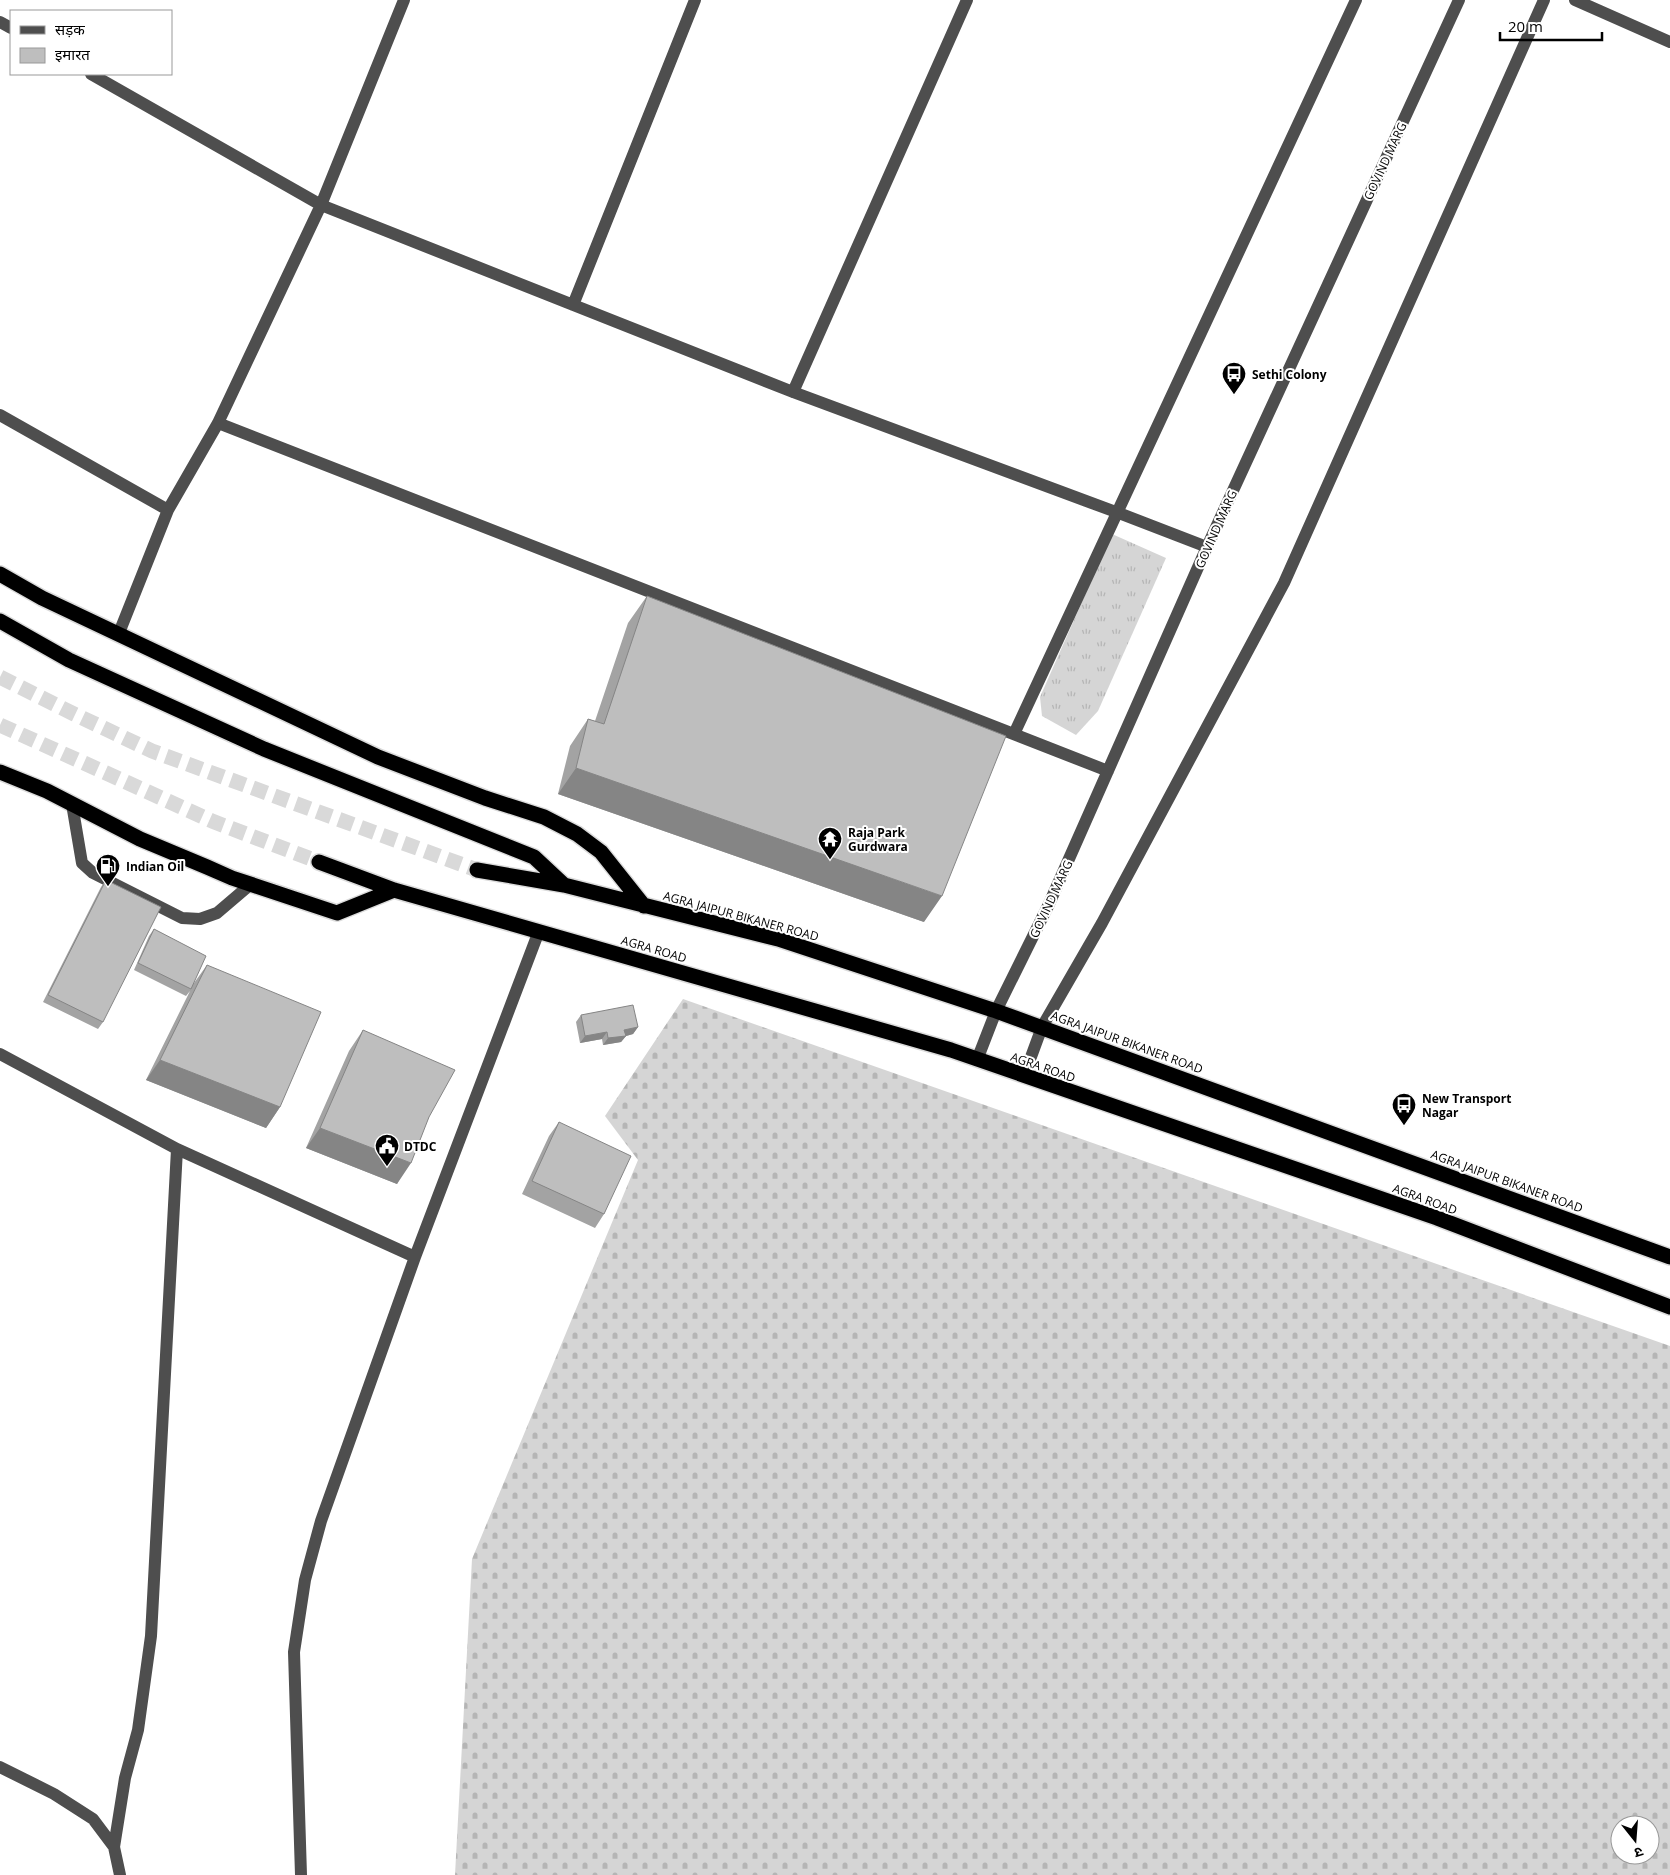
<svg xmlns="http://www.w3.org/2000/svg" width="1670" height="1875" font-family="'Open Sans','Noto Sans Devanagari',sans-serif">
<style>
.grass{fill:url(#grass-tufts)}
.cemetery{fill:url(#cemetery-stones);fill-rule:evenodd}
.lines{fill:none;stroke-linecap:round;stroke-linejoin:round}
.highway-tunnel{stroke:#d9d9d9;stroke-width:15;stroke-dasharray:15 8;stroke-linecap:butt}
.highway-casing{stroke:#dbdbdb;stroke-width:18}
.minor{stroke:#4e4e4e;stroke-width:12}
.highway{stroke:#000;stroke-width:15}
.wall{fill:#a3a3a3}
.shaded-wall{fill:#858585}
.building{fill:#bebebe;stroke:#858585}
.labels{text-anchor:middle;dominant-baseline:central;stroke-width:4;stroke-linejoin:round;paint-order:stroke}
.street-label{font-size:12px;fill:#000;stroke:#fff}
.poi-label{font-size:12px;font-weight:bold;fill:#000;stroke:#fff;text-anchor:start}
</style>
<defs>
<pattern id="grass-tufts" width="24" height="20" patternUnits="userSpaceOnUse" patternTransform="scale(1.25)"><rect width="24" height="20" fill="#d5d5d5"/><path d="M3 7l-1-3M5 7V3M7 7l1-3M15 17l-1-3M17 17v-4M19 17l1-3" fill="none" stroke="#b5b5b5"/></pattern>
<pattern id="cemetery-stones" width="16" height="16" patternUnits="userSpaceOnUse" patternTransform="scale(1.25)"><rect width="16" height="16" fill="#d5d5d5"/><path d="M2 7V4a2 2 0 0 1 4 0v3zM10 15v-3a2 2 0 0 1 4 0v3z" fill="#b5b5b5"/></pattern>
</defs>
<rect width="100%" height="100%" fill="#fff"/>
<!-- grass -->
<path class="grass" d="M1112,534l54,24 -68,153 -22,24 -34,-19 -2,-19z"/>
<!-- cemetery -->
<path class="cemetery" d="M683,999l987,347v529h-1215l17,-316 166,-399 -33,-44zM1620,1825h30v30h-30z"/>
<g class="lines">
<!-- highway-tunnel -->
<path class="highway-tunnel" d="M0,677l74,37 78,37 325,119
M0,725l212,96 107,41"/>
<defs>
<path id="highway" d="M0,574l42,24 336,159 107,41 59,19 33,17 24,18 43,54
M0,621l69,39 195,89 270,108 30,28
M0,772l47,19 93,48 67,28 25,11 105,35 57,-23
M319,862l75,28 557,160 486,168 233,89
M477,870l87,15 214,54 218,72 674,246"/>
</defs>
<!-- highway casing -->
<use href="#highway" class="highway-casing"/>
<!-- minor -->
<path class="minor" d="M1575,0l95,42
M0,22l11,6
M91,74l230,131 472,187 323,120 91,35
M573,305l122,-305
M793,392l174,-392
M0,415l168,95
M218,423l890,348
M119,633l49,-123 50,-87 103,-218 83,-205
M1014,734l342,-734
M72,804l10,59 11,10 89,45 18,1 17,-6 34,-29
M0,1054l177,95 238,108
M977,1060l19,-49 53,-107 158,-357 252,-547
M1024,1076l18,-49 60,-104 182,-340 260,-583
M0,1767l54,27 39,25 21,28 6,28
M114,1847l11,-69 13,-48 13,-94 26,-487
M301,1875l-7,-223 11,-72 16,-59 94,-264 124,-326"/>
<!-- highway -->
<use href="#highway" class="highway"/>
</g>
<!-- wall -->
<path class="wall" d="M647,596l277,326 -366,-128 12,-48 18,-27 7,2 33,-98z
M106,880l-3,142 -5,7 -55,-27 58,-115z
M154,929l40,54 13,-18 73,142 -14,21 -120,-48 44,-89 -4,5 -52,-26 15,-34z
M581,1015l57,12 -5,7 -7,2 -5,6 -18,3 -1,-6 -22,4 -4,-21z
M363,1030l66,87 -32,67 -91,-36 43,-97z
M559,1122l45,92 -9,14 -73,-34 27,-58z"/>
<!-- shaded-wall -->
<path class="shaded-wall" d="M576,768l366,128 -18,26 -366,-128z
M638,1027l-5,7 -7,2 -5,6 -18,3 5,-7 16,-8z
M607,1032l-5,7 -22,4 5,-7z
M160,1060l120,47 -14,21 -120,-48z
M320,1128l91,35 -14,21 -91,-36z"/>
<!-- building -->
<path class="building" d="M647,596l359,140 -64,160 -366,-128 12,-49 16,5z
M106,880l55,27 -58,115 -55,-27z
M154,929l52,27 -15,33 -53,-26z
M207,965l114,47 -41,95 -120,-47z
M633,1005l5,22 -14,3 2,6 -18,2 -1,-6 -22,4 -4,-21z
M363,1030l92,40 -26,47 -18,46 -91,-35z
M559,1122l72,34 -27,58 -72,-33z"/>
<!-- icons -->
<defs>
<symbol id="bus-pin" viewBox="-11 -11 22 30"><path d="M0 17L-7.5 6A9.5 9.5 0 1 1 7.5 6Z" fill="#000" stroke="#fff"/><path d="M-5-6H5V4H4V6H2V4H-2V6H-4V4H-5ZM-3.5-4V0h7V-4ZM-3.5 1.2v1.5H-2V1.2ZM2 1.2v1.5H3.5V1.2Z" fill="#fff"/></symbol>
<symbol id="temple-pin" viewBox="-11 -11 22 30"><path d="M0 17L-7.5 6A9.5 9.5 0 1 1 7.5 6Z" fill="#000" stroke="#fff"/><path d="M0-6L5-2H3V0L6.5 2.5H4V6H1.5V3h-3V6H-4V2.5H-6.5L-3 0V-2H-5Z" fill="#fff"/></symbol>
<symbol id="fuel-pin" viewBox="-11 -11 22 30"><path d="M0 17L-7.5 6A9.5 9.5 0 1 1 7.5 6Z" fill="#000" stroke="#fff"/><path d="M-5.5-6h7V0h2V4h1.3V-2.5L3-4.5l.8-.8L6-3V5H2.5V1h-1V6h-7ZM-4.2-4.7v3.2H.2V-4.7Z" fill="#fff"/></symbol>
<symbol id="civic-pin" viewBox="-11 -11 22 30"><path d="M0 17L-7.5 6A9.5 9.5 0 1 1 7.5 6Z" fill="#000" stroke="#fff"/><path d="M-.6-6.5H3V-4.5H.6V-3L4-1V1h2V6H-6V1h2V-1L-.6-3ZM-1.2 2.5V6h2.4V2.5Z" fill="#fff"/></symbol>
</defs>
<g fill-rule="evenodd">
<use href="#bus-pin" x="1220" y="360" width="28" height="38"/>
<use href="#temple-pin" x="816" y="825" width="28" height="38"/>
<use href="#fuel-pin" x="94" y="852" width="28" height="38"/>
<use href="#bus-pin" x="1390" y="1091" width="28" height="38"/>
<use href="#civic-pin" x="373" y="1132" width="28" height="38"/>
</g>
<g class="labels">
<!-- street labels -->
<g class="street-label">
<text transform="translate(1385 161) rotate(-65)">GOVIND MARG</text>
<text transform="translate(1216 529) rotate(-66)">GOVIND MARG</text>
<text transform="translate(1051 899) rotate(-65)">GOVIND MARG</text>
<text transform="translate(741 916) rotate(15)">AGRA JAIPUR BIKANER ROAD</text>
<text transform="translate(654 949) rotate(16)">AGRA ROAD</text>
<text transform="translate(1127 1042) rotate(20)">AGRA JAIPUR BIKANER ROAD</text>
<text transform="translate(1043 1067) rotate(19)">AGRA ROAD</text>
<text transform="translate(1507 1181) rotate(20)">AGRA JAIPUR BIKANER ROAD</text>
<text transform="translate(1425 1199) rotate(20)">AGRA ROAD</text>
</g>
<!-- poi labels -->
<g class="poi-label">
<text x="1252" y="374">Sethi Colony</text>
<text x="848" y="832">Raja Park<tspan x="848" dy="14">Gurdwara</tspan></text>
<text x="126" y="866">Indian Oil</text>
<text x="1422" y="1098">New Transport<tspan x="1422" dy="14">Nagar</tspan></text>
<text x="404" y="1146">DTDC</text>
</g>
</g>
<!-- legend -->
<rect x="10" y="10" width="162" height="65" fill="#ffffff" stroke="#999999"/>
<rect x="20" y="26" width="25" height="8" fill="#4e4e4e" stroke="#999999"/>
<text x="55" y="35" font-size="15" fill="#000000">सड़क</text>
<rect x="20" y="48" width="25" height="15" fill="#bebebe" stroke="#999999"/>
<text x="55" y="60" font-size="15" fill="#000000">इमारत</text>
<!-- north arrow -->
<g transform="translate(1635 1840) rotate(163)"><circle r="24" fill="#ffffff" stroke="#999999"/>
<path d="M0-4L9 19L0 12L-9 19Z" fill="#000000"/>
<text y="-8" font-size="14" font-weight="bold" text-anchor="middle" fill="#000000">उ</text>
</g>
<!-- scale -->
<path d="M1500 32v8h102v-8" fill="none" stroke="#000000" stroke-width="2.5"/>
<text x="1508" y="32" font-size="15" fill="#000000" stroke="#ffffff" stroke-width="4" paint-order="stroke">20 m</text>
</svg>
